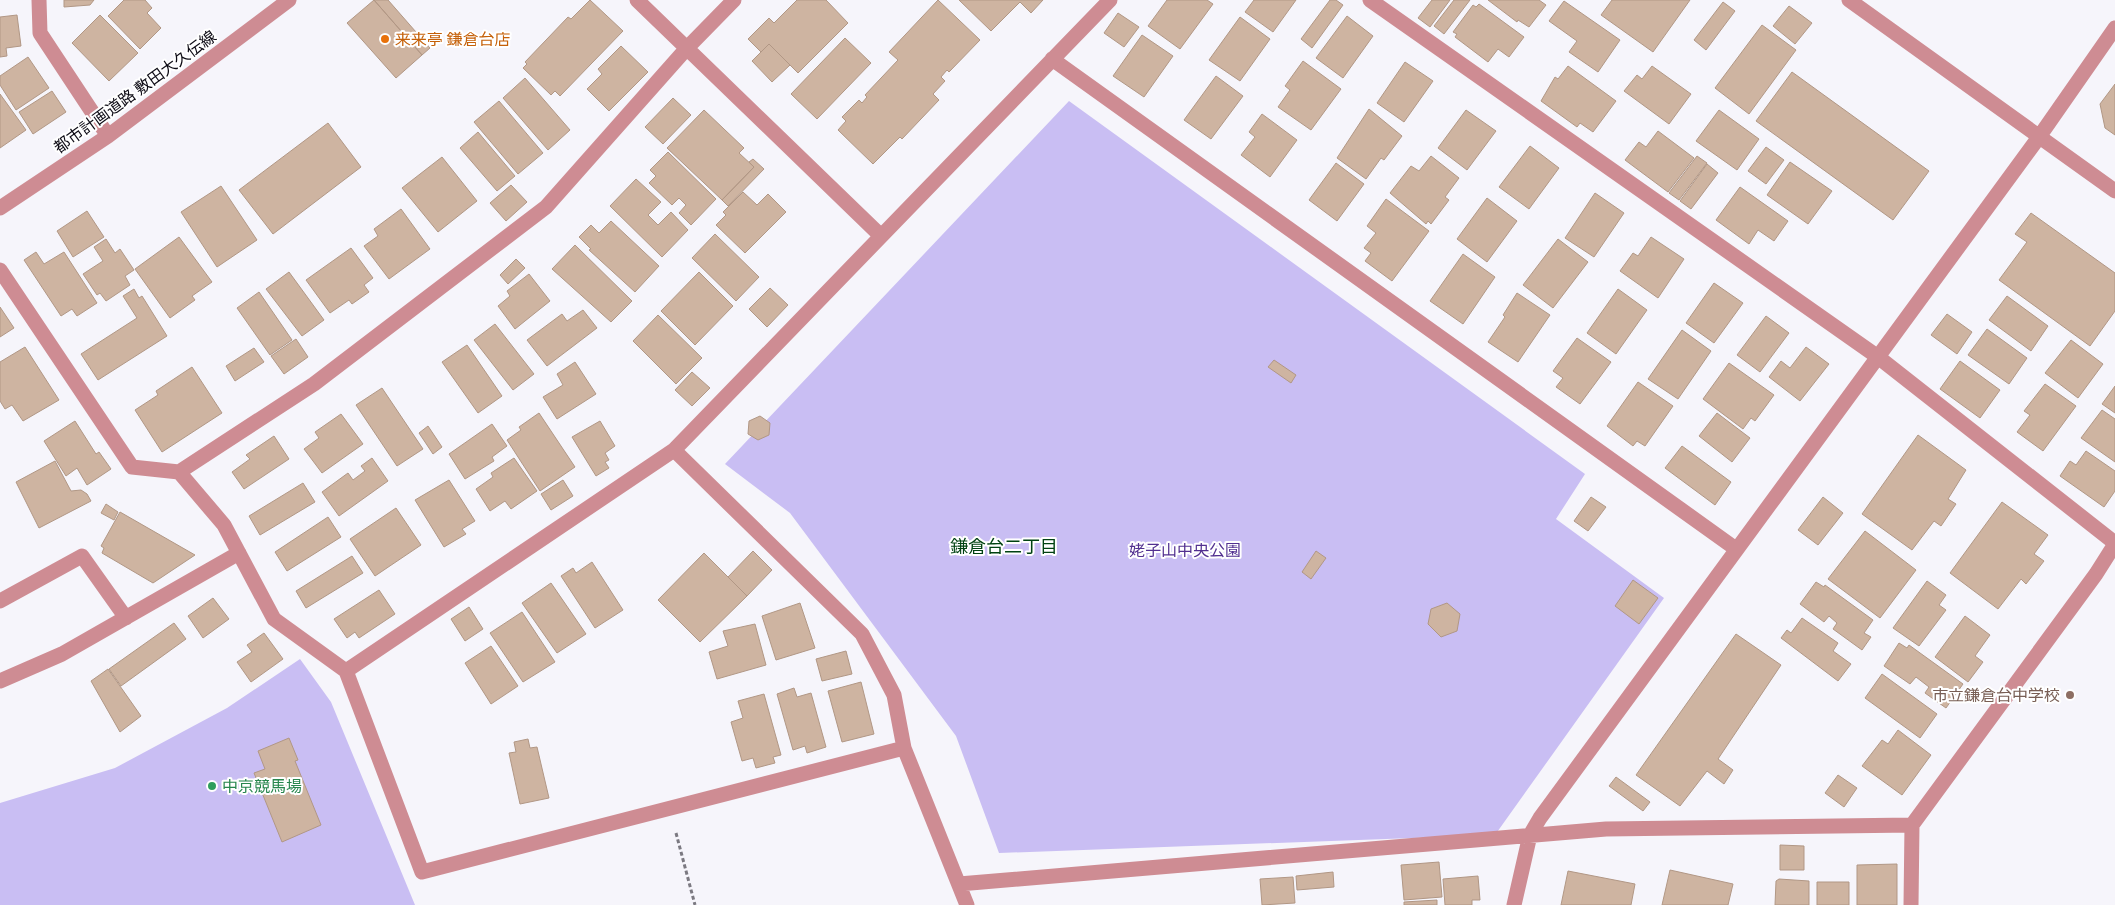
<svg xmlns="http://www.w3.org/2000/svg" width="2115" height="905" font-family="Cabin,'Noto Sans JP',sans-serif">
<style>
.green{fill:#c9bef3}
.building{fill:#ceb4a1;stroke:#b19785}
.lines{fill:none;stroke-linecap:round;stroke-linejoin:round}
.path{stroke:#7b7981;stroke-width:3;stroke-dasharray:4 2.5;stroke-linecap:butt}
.minor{stroke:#ce8c93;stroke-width:15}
.food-dot{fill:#e8710a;stroke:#fff;stroke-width:2}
.education-dot{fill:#8d6e63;stroke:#fff;stroke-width:2}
.leisure-dot{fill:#2e9e5b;stroke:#fff;stroke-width:2}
.labels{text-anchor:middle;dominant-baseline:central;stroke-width:4;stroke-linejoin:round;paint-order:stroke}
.food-label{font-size:16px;fill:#c56008;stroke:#fff;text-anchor:start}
.street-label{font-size:16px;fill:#0c0a14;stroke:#fff}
.park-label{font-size:16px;fill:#523090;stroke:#fff}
.education-label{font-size:16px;fill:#785e54;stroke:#fff;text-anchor:end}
.leisure-label{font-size:16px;fill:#27864d;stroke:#fff;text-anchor:start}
.neighbourhood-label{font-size:18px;fill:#004212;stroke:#fff}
</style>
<rect width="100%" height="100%" fill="#f6f5fb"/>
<!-- green -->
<path class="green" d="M1069,101l516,373 -29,45 108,79 -169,237 -496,18 -43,-117 -166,-223 -65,-49z
M300,659l31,43 84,203h-415v-102l115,-35 112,-60z"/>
<!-- building -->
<path class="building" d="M64,0h30l-4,5 -26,2z
M124,0h21l7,8 -5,5 14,15 -21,21 -32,-33z
M374,0l48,55 -26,23 -49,-55z
M374,0h14l42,48 -8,7z
M590,0l33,31 -63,65 -5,-5 -4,4 -28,-27 4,-4 -2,-2 43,-45 3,2z
M797,0h29l22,23 -50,50 -29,-29 -8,8 -13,-13 21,-21 5,5z
M938,0l42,40 -31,32 -2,-2 -6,7 4,4 -12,13 6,6 -37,39 -2,-2 -27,27 -35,-34 8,-9 -4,-4 17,-17 3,3 5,-6 -2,-2 33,-35 -9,-8z
M959,0h84l-12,13 -11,-11 -29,29z
M1167,0h40l6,4 -33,45 -32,-23z
M1254,0h42l-23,32 -28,-20z
M1330,0h6l7,5 -31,43 -11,-9z
M1432,0h18l-20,27 -12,-9z
M1454,0h16l-26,34 -10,-8z
M1488,0h51l7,5 -17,22 -11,-7 -1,2z
M1612,0h78l-37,52 -52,-37z
M1564,1l56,39 -22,32 -29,-20 8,-11 -28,-20z
M1723,2l12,9 -29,39 -12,-10z
M1479,4l45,33 -15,20 -11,-8 -10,13 -33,-25 2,-3 -4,-2 20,-27 3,2z
M1789,6l23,17 -17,21 -22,-18z
M1118,13l21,14 -15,20 -20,-14z
M17,15l4,31 -15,2 1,8 -7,1v-40z
M100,15l38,38 -29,28 -37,-38z
M1347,16l26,20 -30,42 -27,-20z
M1240,17l30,22 -30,42 -31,-21z
M1762,25l34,25 -47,64 -34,-26z
M1142,35l31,21 -29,41 -31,-21z
M845,38l26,25 -54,56 -26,-25z
M769,44l21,21 -18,17 -20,-21z
M621,46l27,26 -39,39 -22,-22 15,-15 -4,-5z
M28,57l21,31 -33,22 -16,-25v-9z
M1303,61l38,28 -30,41 -33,-23 12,-17 -5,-4z
M1405,62l28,19 -29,41 -27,-19z
M1568,66l48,35 -23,31 -13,-9 -3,4 -36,-26 14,-24 3,2z
M1652,66l39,28 -22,30 -45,-33 13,-16 5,4z
M1792,72l137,99 -36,49 -137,-99z
M1216,76l27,20 -32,43 -27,-19z
M525,78l45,52 -22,20 -45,-52z
M2115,84v51l-10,-7 -5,-24z
M52,91l14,21 -33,22 -14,-22z
M0,94l26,36 -26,18z
M673,98l18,17 -28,29 -18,-17z
M499,101l44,52 -25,21 -44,-52z
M1369,109l33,27 -18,24 -3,-2 -15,21 -29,-21z
M704,110l40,38 -5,5 15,14 -32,33 -55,-52z
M1466,110l30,21 -29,39 -29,-22z
M1719,110l40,29 -22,31 -41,-29z
M1262,114l35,26 -27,37 -29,-22 14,-18 -6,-5z
M328,123l33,44 -88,67 -34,-44z
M1658,131l36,27 -26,34 -43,-32 14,-18 7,5z
M478,132l37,44 -18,15 -37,-43z
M1530,146l29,22 -30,41 -30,-22z
M1766,147l18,13 -18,24 -18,-13z
M668,152l48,47 -25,26 -12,-12 7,-8 -7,-7 -7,7 -23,-22 7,-7 -6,-6z
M1431,156l28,22 -14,19 4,3 -18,24 -3,-3 -2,3 -36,-31 21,-27 8,5z
M1697,156l10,7 -28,37 -10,-7z
M442,157l35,44 -39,31 -36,-44z
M753,159l11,10 -36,37 -6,-6 32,-33 -5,-5z
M1790,162l42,29 -24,33 -41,-29z
M1336,163l28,21 -27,37 -28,-21z
M1707,164l11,9 -27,36 -11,-8z
M636,179l25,23 -13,13 10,10 13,-13 17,18 -26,27 -52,-51z
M511,185l16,17 -21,19 -16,-18z
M221,186l36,54 -40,27 -36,-55z
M1740,187l48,34 -14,20 -16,-11 -9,14 -33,-24z
M743,192l14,13 11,-11 18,18 -41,41 -29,-28 10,-10 -3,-3z
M1595,193l29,20 -30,44 -29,-19z
M1487,198l30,23 -30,41 -30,-23z
M1386,199l43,32 -37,50 -27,-20 6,-8 -7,-5 12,-15 -9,-7z
M401,209l29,40 -41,30 -25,-33 14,-10 -4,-7z
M87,211l17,26 -31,20 -16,-26z
M2031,213l84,60v38l-25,35 -91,-66 28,-38 -12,-8z
M611,221l48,45 -24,26 -46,-42 2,-1 -12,-12 12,-12 8,8z
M715,234l44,43 -23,24 -44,-43z
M179,237l33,45 -20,14 3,4 -25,18 -35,-49z
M1651,237l33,22 -26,39 -38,-27 13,-18 5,3z
M106,239l9,14 5,-4 14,21 -9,6 5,9 -24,16 -6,-8 -3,2 -14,-21 20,-13 -9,-14z
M1558,239l30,23 -35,46 -30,-23z
M575,245l57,56 -21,21 -59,-53z
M351,248l22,30 -9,7 5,7 -17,12 -3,-4 -19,13 -24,-33z
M36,252l8,12 20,-12 33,51 -20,13 -5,-7 -11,7 -37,-56z
M1463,254l32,23 -32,47 -33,-23z
M516,259l9,9 -17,16 -8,-9z
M289,272l35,48 -22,16 -36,-47z
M699,272l34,34 -38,39 -34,-34z
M529,274l21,27 -35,28 -17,-23 12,-10 -3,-5z
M1714,283l29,20 -29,40 -28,-20z
M770,288l18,17 -21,22 -18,-18z
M134,289l5,9 3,-2 25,40 -69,44 -17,-26 56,-36 -14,-22z
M1618,289l29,21 -31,44 -29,-21z
M259,292l33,48 -22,15 -33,-47z
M1517,293l33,22 -32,47 -30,-20 17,-25 -2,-2z
M2007,296l41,30 -17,25 -42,-31z
M0,307l14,21 -14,9z
M583,310l14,18 -50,38 -20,-26 35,-26 5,7z
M1947,314l25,18 -15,22 -26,-19z
M658,315l44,43 -26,26 -43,-43z
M1766,316l23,17 -29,39 -23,-17z
M495,324l39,50 -21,16 -39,-50z
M1987,329l40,29 -18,26 -41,-29z
M1682,330l29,21 -33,48 -30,-20z
M1577,338l34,24 -31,42 -24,-17 7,-9 -10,-7z
M296,339l12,18 -24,17 -13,-18z
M2071,340l32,24 -25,34 -33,-25z
M467,345l35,51 -24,17 -36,-51z
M25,347l34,53 -36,21 -11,-16 -7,4 -5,-8v-39z
M1806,347l23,17 -29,37 -31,-24 12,-16 9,7z
M254,348l10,14 -29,19 -9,-15z
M1274,360l22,15 -5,8 -23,-16z
M1960,361l40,29 -20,28 -40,-29z
M575,362l21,32 -39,25 -14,-22 20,-12 -6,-11z
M1729,363l45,32 -19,26 -4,-3 -8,11 -40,-30z
M192,367l30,46 -60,39 -27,-42 23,-15 -2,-4z
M692,372l18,16 -18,18 -17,-16z
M1638,382l35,24 -28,40 -8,-5 -4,5 -26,-20z
M2045,384l31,22 -33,45 -26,-19 13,-17 -6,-4z
M2115,386v27l-13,-9z
M382,388l41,61 -26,17 -41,-61z
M2102,410l13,9v43l-34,-24z
M539,413l36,54 -35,24 -33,-51 14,-10 -2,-3z
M1717,413l33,25 -18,24 -33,-26z
M341,414l22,30 -41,29 -18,-24 15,-11 -4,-6z
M760,416l10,7 -1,12 -11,5 -10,-6 1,-13z
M75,421l21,33 3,-2 12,17 -24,16 -10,-17 -11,8 -22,-35z
M600,421l15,25 -10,7 4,7 -4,2 4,6 -13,8 -24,-39z
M492,424l15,22 -15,11 2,4 -29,18 -16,-25z
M428,426l14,21 -9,7 -14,-21z
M1918,435l48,35 -18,29 8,5 -15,22 -7,-5 -22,29 -50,-36z
M274,436l15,23 -45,30 -12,-17 18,-13 -4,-4z
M1682,446l49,36 -16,23 -50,-37z
M2086,451l29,20v20l-11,16 -44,-31 10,-15 6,4z
M372,458l16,23 -49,35 -17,-24 26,-19 5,7 12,-9 -4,-5z
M514,458l23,33 -26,18 -6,-8 -15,10 -14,-22 17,-12 -2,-4z
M55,461l16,30 10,-1 6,4 4,7 -52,27 -23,-46z
M449,480l26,41 -13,8 4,5 -22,13 -29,-47z
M563,480l10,16 -22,14 -10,-16z
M303,483l12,19 -55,33 -11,-19z
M1591,497l15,10 -18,24 -14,-10z
M1823,497l20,16 -25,32 -20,-15z
M2002,502l46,33 -14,19 10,7 -18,23 -5,-5 -23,30 -48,-36z
M106,504l12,8 -4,8 -13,-7z
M396,508l25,37 -46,31 -25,-37z
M120,512l75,43 -42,28 -51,-30 2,-5 -3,-2z
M328,517l13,20 -54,34 -12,-19z
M1865,531l51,39 -36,48 -52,-39z
M753,551l19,19 -25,26 -19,-19z
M1316,551l10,7 -15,21 -9,-7z
M704,553l43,43 -47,46 -42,-42z
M352,556l11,17 -57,35 -10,-17z
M592,562l31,48 -28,18 -34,-52 12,-8 3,5z
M1633,580l25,18 -19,26 -24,-18z
M1927,581l19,14 -7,10 7,5 -27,36 -26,-18z
M1816,582l8,5 1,-2 48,35 -9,13 7,4 -9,13 -29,-21 4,-6 -8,-7 -5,6 -24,-18z
M551,583l35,51 -29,19 -35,-50z
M379,590l16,24 -36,24 -4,-6 -8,6 -13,-19z
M213,598l16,21 -26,19 -15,-22z
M800,603l15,45 -39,12 -14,-44z
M1447,603l13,11 -3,17 -16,6 -13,-13 3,-15z
M469,607l14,22 -18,12 -14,-22z
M522,612l33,50 -32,20 -33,-49z
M1965,616l25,19 -15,21 8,6 -15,20 -33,-25z
M1802,618l36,25 -5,8 18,13 -13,17 -57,-43 6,-8 4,3z
M174,623l12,16 -65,47 -12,-17z
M755,624l11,41 -49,14 -8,-27 19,-6 -5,-15z
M264,633l19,26 -32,23 -14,-20 15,-10 -5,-7z
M1736,634l45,31 -63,94 15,11 -9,14 -17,-13 -27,35 -44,-31z
M1899,643l8,5 2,-3 54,39 -17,24 -21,-15 4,-6 -13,-10 -6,7 -26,-18z
M491,646l27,40 -27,18 -26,-41z
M846,651l6,23 -30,7 -6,-22z
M108,669l33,47 -21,16 -29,-51z
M1882,674l55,40 -17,24 -55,-40z
M861,682l13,52 -32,8 -14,-51z
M794,688l3,9 14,-4 15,54 -19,6 -2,-7 -12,4 -16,-56z
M764,694l17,61 -8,2 2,6 -19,5 -3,-10 -11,3 -11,-39 12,-4 -5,-17z
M1898,730l33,25 -29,40 -40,-29 20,-26 6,4z
M289,738l9,22 -3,1 26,64 -39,17 -28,-69 11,-4 -7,-18z
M528,739l2,9 7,-1 12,51 -29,6 -11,-51 7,-1 -2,-10z
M1838,775l19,13 -13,19 -19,-14z
M1616,777l34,25 -7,9 -34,-25z
M1780,845l24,1v24h-24z
M1439,862l3,35 -38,3 -3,-35z
M1897,864v41h-40v-40z
M1670,870l63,14 -5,21h-66z
M1568,871l67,13 -4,21h-70z
M1333,872l1,15 -37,3 -1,-14z
M1478,876l2,24h-8v5h-27l-2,-26z
M1293,877l2,26 -33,2 -2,-26z
M1779,879l30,2v24h-34l1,-24z
M1817,882h32v23h-32z
M1437,900v5h-33v-3z"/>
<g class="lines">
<!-- path -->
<path class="path" d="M676,833l19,72"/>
<!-- minor -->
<path class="minor" d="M39,0l1,33 68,103
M637,0l244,236
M1370,0l508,357 237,186
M1849,0l266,191
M1052,59l684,490
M0,208l108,-72 181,-136
M0,270l132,197 47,5 135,-88 232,-177 141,-159 47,-48
M674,450l188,184 32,61 10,53 63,157
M179,472l45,53 50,94 72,52 76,201 482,-124
M0,601l82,-45 44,62
M346,671l328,-221 436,-450
M0,681l62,-27 177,-101
M959,884l647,-55 306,-4
M1514,905l16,-70 10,-17 499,-681 76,-109
M1911,905l1,-80 184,-251 19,-30"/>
</g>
<!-- markers -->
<circle class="food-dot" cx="385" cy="39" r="5"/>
<circle class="education-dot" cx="2070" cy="695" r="5"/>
<circle class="leisure-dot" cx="212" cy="786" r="5"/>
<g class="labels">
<!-- food labels -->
<g class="food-label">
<text x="395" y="39">来来亭 鎌倉台店</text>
</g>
<!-- street labels -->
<g class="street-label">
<text transform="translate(135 92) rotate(-36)">都市計画道路 敷田大久伝線</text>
</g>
<!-- park labels -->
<g class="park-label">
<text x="1185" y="550">姥子山中央公園</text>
</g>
<!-- education labels -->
<g class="education-label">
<text x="2060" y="695">市立鎌倉台中学校</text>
</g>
<!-- leisure labels -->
<g class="leisure-label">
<text x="222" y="786">中京競馬場</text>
</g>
<!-- neighbourhood labels -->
<g class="neighbourhood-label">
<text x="1004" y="547">鎌倉台二丁目</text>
</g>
</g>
</svg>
